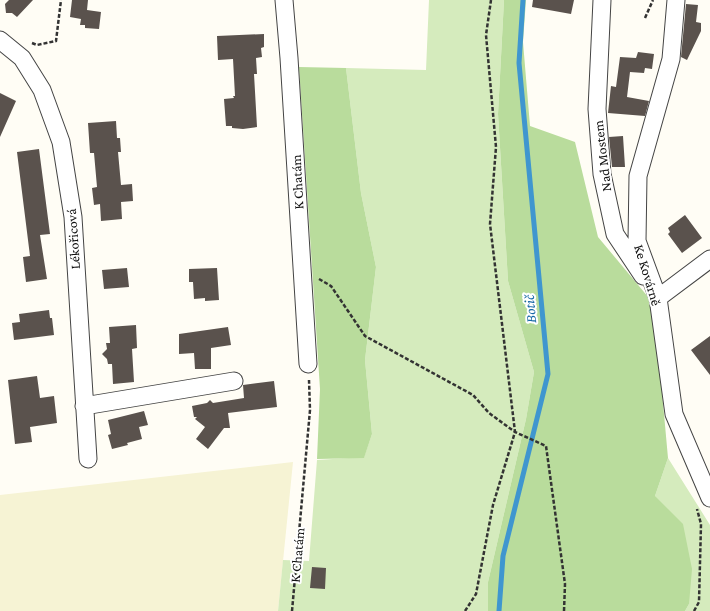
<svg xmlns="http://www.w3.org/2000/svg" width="710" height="611" font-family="'Crimson Pro',serif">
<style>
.farmland{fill:#f6f3d4}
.green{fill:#d5ebbd}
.forest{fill:#b9dc9c}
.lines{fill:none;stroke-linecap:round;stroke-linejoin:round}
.stream{stroke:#3f96cf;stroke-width:5}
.building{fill:#5a524d}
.street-casing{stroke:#444;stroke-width:19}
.path{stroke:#333;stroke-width:2.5;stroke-dasharray:4 2;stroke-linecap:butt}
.street{stroke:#fff;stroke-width:17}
.labels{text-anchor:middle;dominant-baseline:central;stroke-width:4;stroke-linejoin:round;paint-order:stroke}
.street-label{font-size:14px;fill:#111;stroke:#fff}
.water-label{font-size:15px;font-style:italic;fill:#1768a6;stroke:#fff}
</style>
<rect width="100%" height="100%" fill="#fffdf5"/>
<!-- farmland -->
<path class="farmland" d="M293,462l-15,149h-278v-116z"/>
<!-- green -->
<path class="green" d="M429,0h75l-6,114 10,167 26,91 -8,47 -38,163v29h-210l5,-51 26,1 8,-101 47,-3 8,-23 -7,-74 11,-93 -15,-74 -15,-125 80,2z
M668,458l42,67v86h-25l4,-7 -34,-108z"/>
<!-- forest -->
<path class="forest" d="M504,0h22l-3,42 7,84 45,16 23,95 56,67 14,154 -13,38 28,28 9,45 -3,35 -4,7h-197v-29l38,-163 8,-47 -26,-91 -10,-167z
M299,67l47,1 15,125 15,74 -11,93 7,74 -8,24 -47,1 3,-70z"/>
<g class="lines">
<!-- stream -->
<path class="stream" d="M499,611l4,-55 45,-182 -29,-311 4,-63"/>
</g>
<!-- building -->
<path class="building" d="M9,0h24l-16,17 -5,-4h-6l-1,-9z
M72,0h16l-1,10 14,2 -2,17 -14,-1v-3h-5l1,-6 -11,-2z
M533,0h41l-3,14 -39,-7z
M686,4l12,1 -2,17 5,1v8l-14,29 -6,-3z
M264,34v13l-3,1 1,9 -6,1 1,16h-3l3,53 -14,2 -11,-1v-2h-6l-2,-27 10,-1 -1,-2h2l-2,-37 -15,1 -1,-24z
M638,52l16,2 -2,15 -7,-1 -1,5 -14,-1 -3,25 22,4 -4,15 -37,-3 3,-27 5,1 4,-30 16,1z
M0,93l16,8 -16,36z
M116,121l1,17h3l1,14h-3l3,33 11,-1 1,17 -12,1 1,17 -21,2 -1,-17 -6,1 -2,-17 5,-1 -3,-34h-4l-2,-30z
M623,136l2,31h-13l-3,-30z
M39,149l11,85 -10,1 7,44 -21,3 -3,-25 7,-1 -13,-104z
M685,215l17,23 -20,15 -14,-19 2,-2 -2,-4z
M127,268l2,19 -25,2 -2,-19z
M217,268l2,32 -14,1v-3l-11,1 -1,-17h-4v-13z
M49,310l1,8h2l2,17 -40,5 -2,-17 8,-1 -1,-8z
M136,325l1,23 -5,1 2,33 -21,2 -1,-20h-4l-1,-5 -5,-5 5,-5 -1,-6h4l-1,-16z
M228,327l3,18 -20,3v21h-16l-1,-16 -15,1v-20z
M710,336v39l-19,-25z
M37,376l3,22 14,-2 3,27 -27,4 2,15 -17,2 -7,-64z
M274,381l3,26 -49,6 2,15h-6l-16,21 -12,-10 9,-12 -10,-8 2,-2h-3l-2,-11 15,-3 3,-3 3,3 31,-5 -1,-13z
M144,411l4,14 -9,2 3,12 -15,4 1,2 -16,4 -4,-14 3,-1 -3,-14z
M312,567l14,1 -1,21 -15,-1z"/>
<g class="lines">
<defs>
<path id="street" d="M284,0l5,58 19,306
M602,0l-5,109 5,65 13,60 28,42
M676,0l-5,59 -33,117 -1,65 21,57 16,116 36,84
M0,40l22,18 20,32 19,52 12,75 15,242
M658,298l52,-39
M84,406l150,-25"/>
</defs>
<!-- street casing -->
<use href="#street" class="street-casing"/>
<!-- path -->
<path class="path" d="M645,18l8,-18
M32,43l5,2 19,-4 5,-41
M319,279l12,7 34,50 108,59 16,18 26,19 31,14 19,138 -1,27
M292,611l18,-201 -1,-30
M465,611l11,-17 17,-89 22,-73 -25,-208 6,-77 -10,-112 5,-35
M694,611l5,-9 2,-78 -4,-15"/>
<!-- street -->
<use href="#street" class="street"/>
</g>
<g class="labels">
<!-- street labels -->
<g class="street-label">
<text transform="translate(602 156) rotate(-97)">Nad Mostem</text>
<text transform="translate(297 182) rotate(-93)">K Chatám</text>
<text transform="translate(73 239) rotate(-94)">Lékořicová</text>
<text transform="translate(648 275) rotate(73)">Ke Kovárně</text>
<text transform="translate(297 555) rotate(-85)">K Chatám</text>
</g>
<!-- water labels -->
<g class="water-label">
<text transform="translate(530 309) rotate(-95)">Botič</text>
</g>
</g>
</svg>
